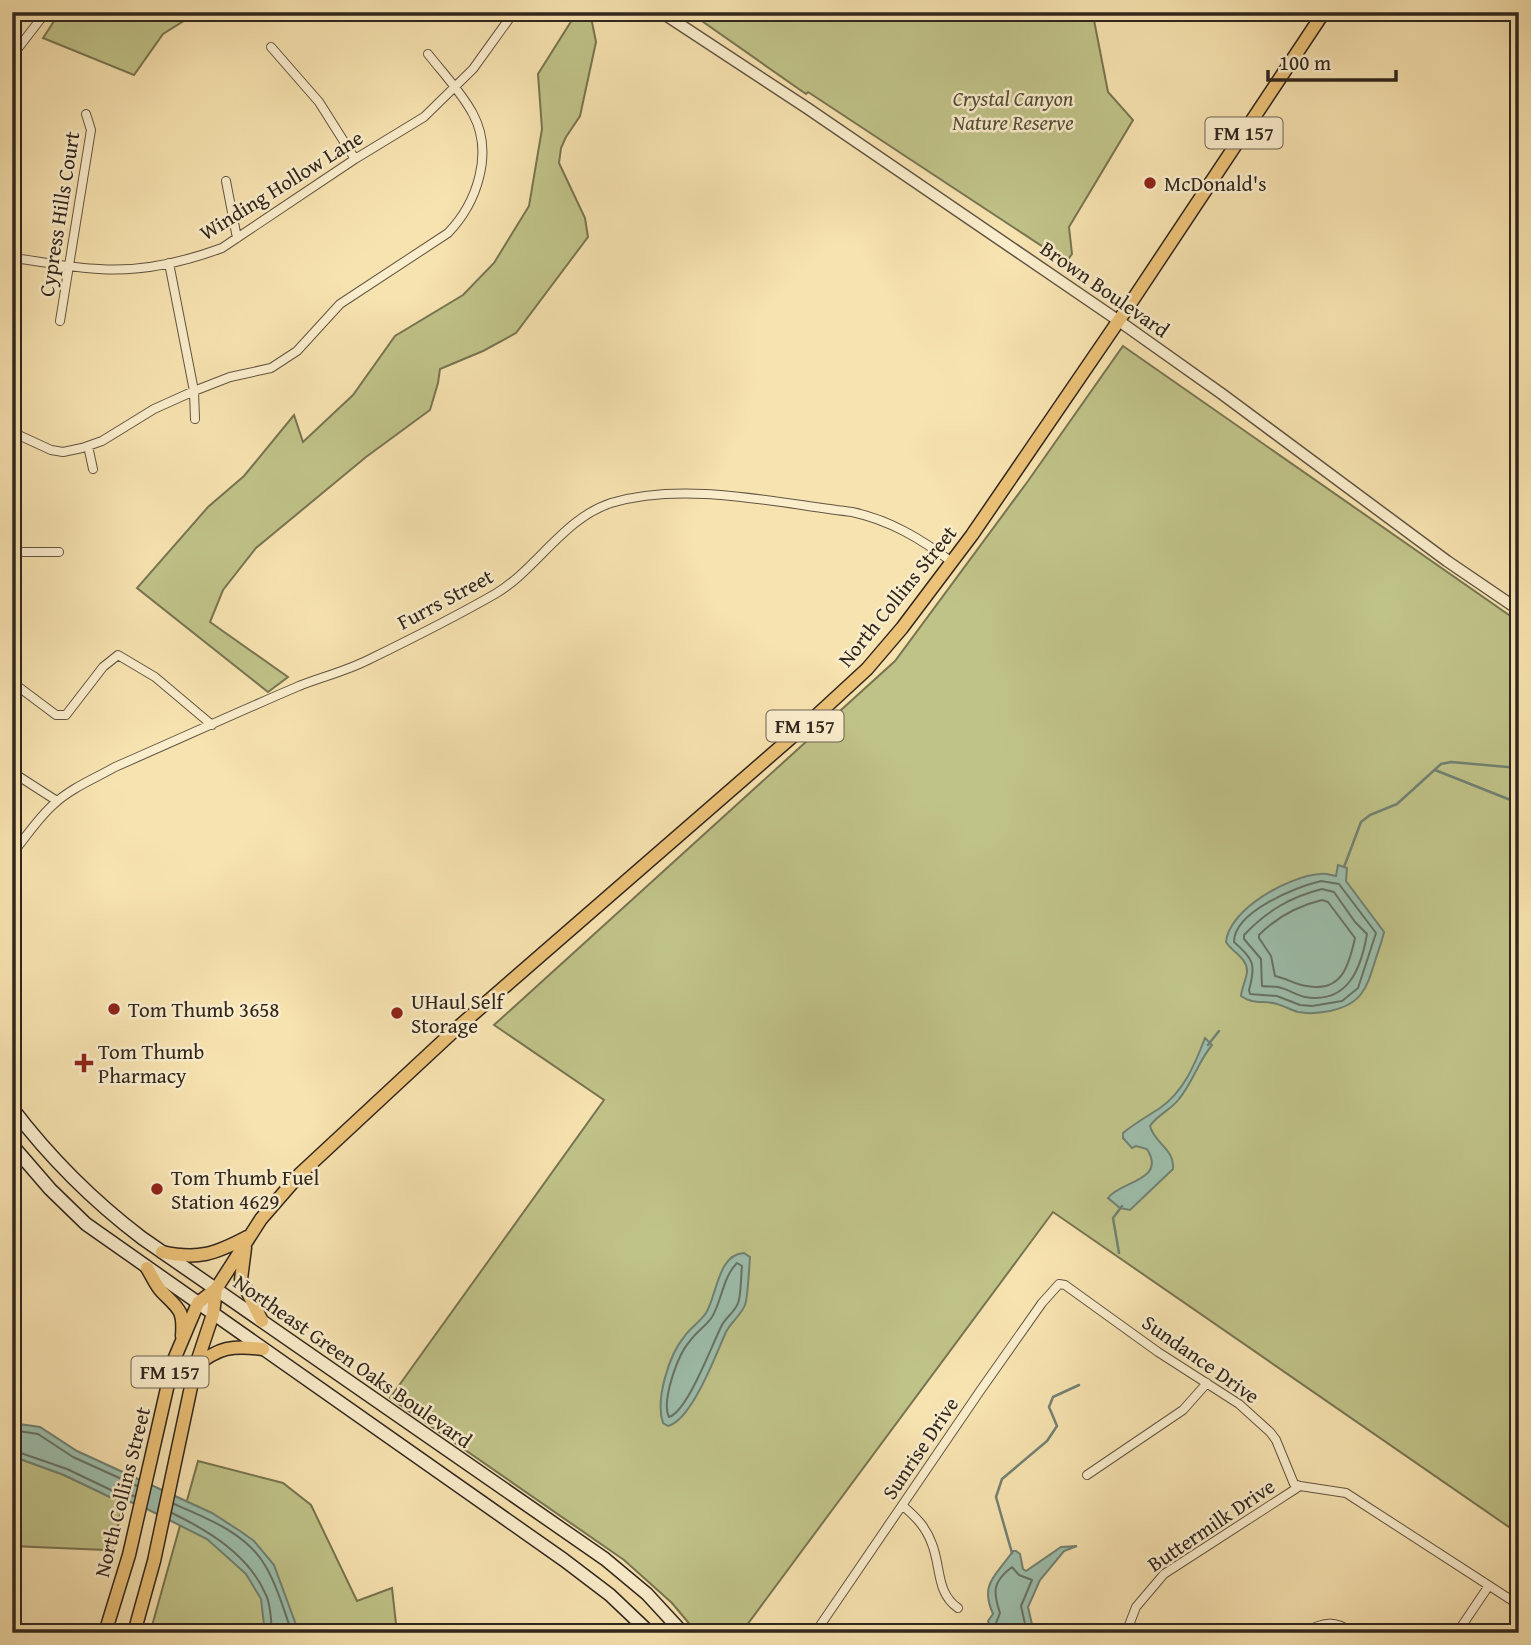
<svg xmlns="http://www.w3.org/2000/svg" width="1531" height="1645" font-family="'Gentium Book Plus',serif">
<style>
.green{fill:#c0c388;stroke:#787452;stroke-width:2}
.water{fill:#9dbeac;stroke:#718173;stroke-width:2}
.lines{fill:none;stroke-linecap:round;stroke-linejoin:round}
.shore{stroke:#667264;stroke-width:2}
.stream{stroke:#718173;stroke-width:2.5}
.minor-casing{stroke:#625542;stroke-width:10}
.tertiary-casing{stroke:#625542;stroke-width:13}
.secondary-casing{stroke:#30261d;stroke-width:15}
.primary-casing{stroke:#30261d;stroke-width:15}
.minor{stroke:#faedcc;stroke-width:8}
.tertiary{stroke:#faedcc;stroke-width:10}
.secondary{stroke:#faedcc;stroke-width:12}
.primary{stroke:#ecc278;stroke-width:12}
.poi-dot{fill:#8f2418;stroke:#faedcc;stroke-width:2.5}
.labels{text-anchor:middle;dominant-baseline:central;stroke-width:5;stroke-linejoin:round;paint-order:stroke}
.shield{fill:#faedcc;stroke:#6d6252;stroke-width:2}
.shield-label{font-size:19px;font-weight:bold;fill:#30261d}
.park-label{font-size:21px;font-style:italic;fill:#544d38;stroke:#faedcc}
.poi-label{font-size:21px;fill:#30261d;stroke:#faedcc;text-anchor:start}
.street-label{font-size:21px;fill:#30261d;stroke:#faedcc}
</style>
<rect width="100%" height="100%" fill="#f7e3b0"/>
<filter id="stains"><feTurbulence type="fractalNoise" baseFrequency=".00286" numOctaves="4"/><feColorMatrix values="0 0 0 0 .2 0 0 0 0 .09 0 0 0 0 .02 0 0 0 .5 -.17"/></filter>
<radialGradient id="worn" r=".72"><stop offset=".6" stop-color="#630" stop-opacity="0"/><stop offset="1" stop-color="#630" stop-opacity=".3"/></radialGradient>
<!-- green -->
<path class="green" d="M60,12h138l-35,22 -29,41 -91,-37z
M577,12l15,10 4,20 -16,74 -14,21 -5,11 -2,15 26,55 3,19 -72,96 -33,18 -43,18 -2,14 -8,27 -64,47 -110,91 -33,42 -13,32 78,55 -20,15 -131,-104 71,-81 36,-31 50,-61 9,27 50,-47 42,-59 68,-41 31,-32 35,-57 13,-77 -4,-55z
M689,12h405l-1,3 15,77 25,28 -64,107 3,27 -6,8 -258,-170 -2,2z
M1123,346l396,276v912l-466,-322 -312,421h-44l-25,-30 -48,-43 -234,-162 214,-298 -110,-75 401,-364 133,-180z
M12,1456l52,19 48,23 11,1 -9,49 -8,2 -94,-4z
M198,1461l85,22 28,22 46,96 35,-13 5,45h-247z"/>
<!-- water -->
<path class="water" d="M1338,865l9,3 -1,13 38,51c-2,9 -5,17 -8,26 -9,29 -13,46 -46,53 -10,2 -22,3 -32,1 -7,-2 -14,-6 -21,-8 -13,-4 -24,1 -36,-8 1,-9 5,-16 6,-24 1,-14 -15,-20 -21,-30 3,-33 63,-66 94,-68 5,-1 11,1 16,2z
M1205,1038l7,7c-14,17 -19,37 -33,54 -8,11 -21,15 -29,27 4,17 25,23 23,43l-43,41 -10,-2 -12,-10c12,-17 59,-17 39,-49l-11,-3 -4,2 -9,-10v-5c12,-10 25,-17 37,-25 24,-17 35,-44 45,-70z
M744,1253l6,4c-1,11 -2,40 -5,48 -4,10 -14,17 -19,27 -10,22 -34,88 -58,94l-5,-3c-8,-23 6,-68 21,-86 6,-9 16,-15 22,-24 11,-18 12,-59 38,-60z
M12,1423l28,4 37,24 135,62 28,18 14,10 20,24 25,68h-34l-4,-34 -15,-25 -39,-35 -64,-32 -20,-8 -11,-1 -48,-23 -52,-19z
M1077,1546l-13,5 -24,29 -12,27 6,26h-42l-4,-12 5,-7c-14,-31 4,-39 20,-63h3l4,3 3,15 3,2 35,-24z"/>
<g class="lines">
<!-- shore -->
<path class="shore" d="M1321,881l18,3 37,49 -18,55 -16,13 -30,5 -12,-1 -23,-9 -27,-2 -1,-4c7,-25 5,-31 -15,-48 0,-31 63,-55 87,-61z
M1322,889l12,3 21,30 12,12c-6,35 -19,70 -62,63 -9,-2 -17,-8 -27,-10 -5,-1 -11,0 -16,-1l-1,-27 -17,-20v-4c23,-24 46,-38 78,-46z
M1322,900l6,2 27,36c-6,27 -13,55 -48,48 -11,-1 -21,-8 -32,-10l-4,-20 -12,-18v-3c18,-18 38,-29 63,-35z
M737,1263l5,3c-1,9 -1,31 -4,37 -3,9 -12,14 -16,22 -10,19 -34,86 -53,92 -8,-16 9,-63 21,-76 6,-9 16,-15 22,-24 10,-17 11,-40 25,-54z
M12,1430l26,4 35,23 64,29
M12,1450l55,19 46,22 21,5
M174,1504c33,14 74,30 92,63 12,20 18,44 26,66
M172,1513c37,18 77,42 94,82 5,10 5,26 6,38
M998,1633l-2,-10 4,-10c-7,-21 -8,-31 12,-46l7,8 13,5 -11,26 6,27"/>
<!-- stream -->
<path class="stream" d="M1435,770l78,31
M1344,867l17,-45 9,-7 27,-11 44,-40 10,-2 68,6
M1208,1045l11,-14
M1119,1253l-6,-35 9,-12
M1012,1553l-16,-56 6,-18 45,-38 10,-15 -8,-19 4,-10 26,-12"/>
<defs>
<path id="minor" d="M271,47l48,55 36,57
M12,56l34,-44
M226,181l11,57
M12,258c29,3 58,10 87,11 41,3 85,-7 123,-21l133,-89 69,-42 49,-48 41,-57
M169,263l25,128 1,28
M60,321l31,-191 -5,-16
M12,432l39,18 12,2 19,-4 20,-7 52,-32 40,-18 36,-14 41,-9 26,-17 43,-47 108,-71c29,-30 46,-80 25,-119 -11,-21 -30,-41 -45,-60
M88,446l5,23
M12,552h47
M12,682l44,33h10l37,-48 15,-12 37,22 57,48
M12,772l45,29
M12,854c14,-17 26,-36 42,-50 17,-16 42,-26 61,-37 62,-27 123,-55 184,-81 23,-9 47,-15 69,-26 41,-20 87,-43 127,-66 41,-24 69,-76 116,-91 74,-22 165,0 241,9 38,8 69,27 100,50
M1087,1475l96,-65 24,-27
M903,1506c13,11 23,21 29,38 9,22 4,49 26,64
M815,1633l165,-242 62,-88 17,-19 6,1 93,67 81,52 31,28 6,8 18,44 6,2
M1126,1633l10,-26 28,-33 136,-88 46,7 173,112
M1304,1633c19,-12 31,-13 49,0
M1457,1633l31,-46"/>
<path id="tertiary" d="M661,12l146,96 312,213 103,73 225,167 72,49"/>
<path id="secondary" d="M12,1108c38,50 80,92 130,130l463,321 42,35 36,39
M12,1145l38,44 36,35 478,336 46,35 40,38"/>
<path id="primary" d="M245,1248l-4,31 21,42
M162,1252c36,8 53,2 85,-15
M147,1268c5,8 9,18 15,24 17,17 22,18 20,44
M195,1367c23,-20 38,-22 68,-18
M105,1633l24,-78 44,-193 25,-59 18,-14 45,-70 39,-45 156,-145 360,-313 51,-47 35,-41 70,-93 156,-228 196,-295
M134,1633l20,-72 41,-193 18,-54 3,-25"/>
</defs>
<!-- minor casing -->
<use href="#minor" class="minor-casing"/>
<!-- tertiary casing -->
<use href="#tertiary" class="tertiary-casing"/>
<!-- secondary casing -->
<use href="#secondary" class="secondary-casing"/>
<!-- primary casing -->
<use href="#primary" class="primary-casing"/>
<!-- minor -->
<use href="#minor" class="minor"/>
<!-- tertiary -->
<use href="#tertiary" class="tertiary"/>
<!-- secondary -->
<use href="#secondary" class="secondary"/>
<!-- primary -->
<use href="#primary" class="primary"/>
</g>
<!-- markers -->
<g class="poi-dot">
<circle cx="1150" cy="183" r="7"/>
<circle cx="114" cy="1009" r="7"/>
<circle cx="397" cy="1013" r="7"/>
<path d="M80.5 1052.5h7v7h7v7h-7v7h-7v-7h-7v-7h7z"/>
<circle cx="157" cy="1189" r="7"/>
</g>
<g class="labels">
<!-- shield labels -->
<g class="shield">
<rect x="1205.5" y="117.5" width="77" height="31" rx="5"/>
<rect x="766.5" y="710.5" width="77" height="31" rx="5"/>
<rect x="131.5" y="1356.5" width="77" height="31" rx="5"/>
</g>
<g class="shield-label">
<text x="1244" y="133">FM 157</text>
<text x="805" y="726">FM 157</text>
<text x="170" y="1372">FM 157</text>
</g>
<!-- park labels -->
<g class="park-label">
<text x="1013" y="98">Crystal Canyon<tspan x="1013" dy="24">Nature Reserve</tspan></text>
</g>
<!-- poi labels -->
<g class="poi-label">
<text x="1164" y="183">McDonald's</text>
<text x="411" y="1001">UHaul Self<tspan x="411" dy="24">Storage</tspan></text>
<text x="128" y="1009">Tom Thumb 3658</text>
<text x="98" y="1051">Tom Thumb<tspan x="98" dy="24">Pharmacy</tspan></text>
<text x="171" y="1177">Tom Thumb Fuel<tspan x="171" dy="24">Station 4629</tspan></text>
</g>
<!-- street labels -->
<g class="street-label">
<text transform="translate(281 185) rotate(-32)">Winding Hollow Lane</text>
<text transform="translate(59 214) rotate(-81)">Cypress Hills Court</text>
<text transform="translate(1105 289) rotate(35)">Brown Boulevard</text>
<text transform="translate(897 596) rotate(-51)">North Collins Street</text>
<text transform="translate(445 599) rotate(-28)">Furrs Street</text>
<text transform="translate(1201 1359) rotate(35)">Sundance Drive</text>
<text transform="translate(353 1361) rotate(35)">Northeast Green Oaks Boulevard</text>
<text transform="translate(920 1448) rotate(-56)">Sunrise Drive</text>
<text transform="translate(122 1492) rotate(-76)">North Collins Street</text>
<text transform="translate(1211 1525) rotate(-34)">Buttermilk Drive</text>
</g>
</g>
<!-- margin -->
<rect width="1531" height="1645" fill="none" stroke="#f7e3b0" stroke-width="42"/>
<rect x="14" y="14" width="1503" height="1617" fill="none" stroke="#30261d" stroke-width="3.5"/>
<rect x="21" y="21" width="1489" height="1603" fill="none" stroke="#30261d" stroke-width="2"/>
<!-- scale -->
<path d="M1268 70v10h128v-10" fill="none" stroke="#30261d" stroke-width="3.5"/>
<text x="1279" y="70" font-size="21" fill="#30261d" stroke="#faedcc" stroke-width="5" paint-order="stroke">100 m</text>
<rect width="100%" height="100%" filter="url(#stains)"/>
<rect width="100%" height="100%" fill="url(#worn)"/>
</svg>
